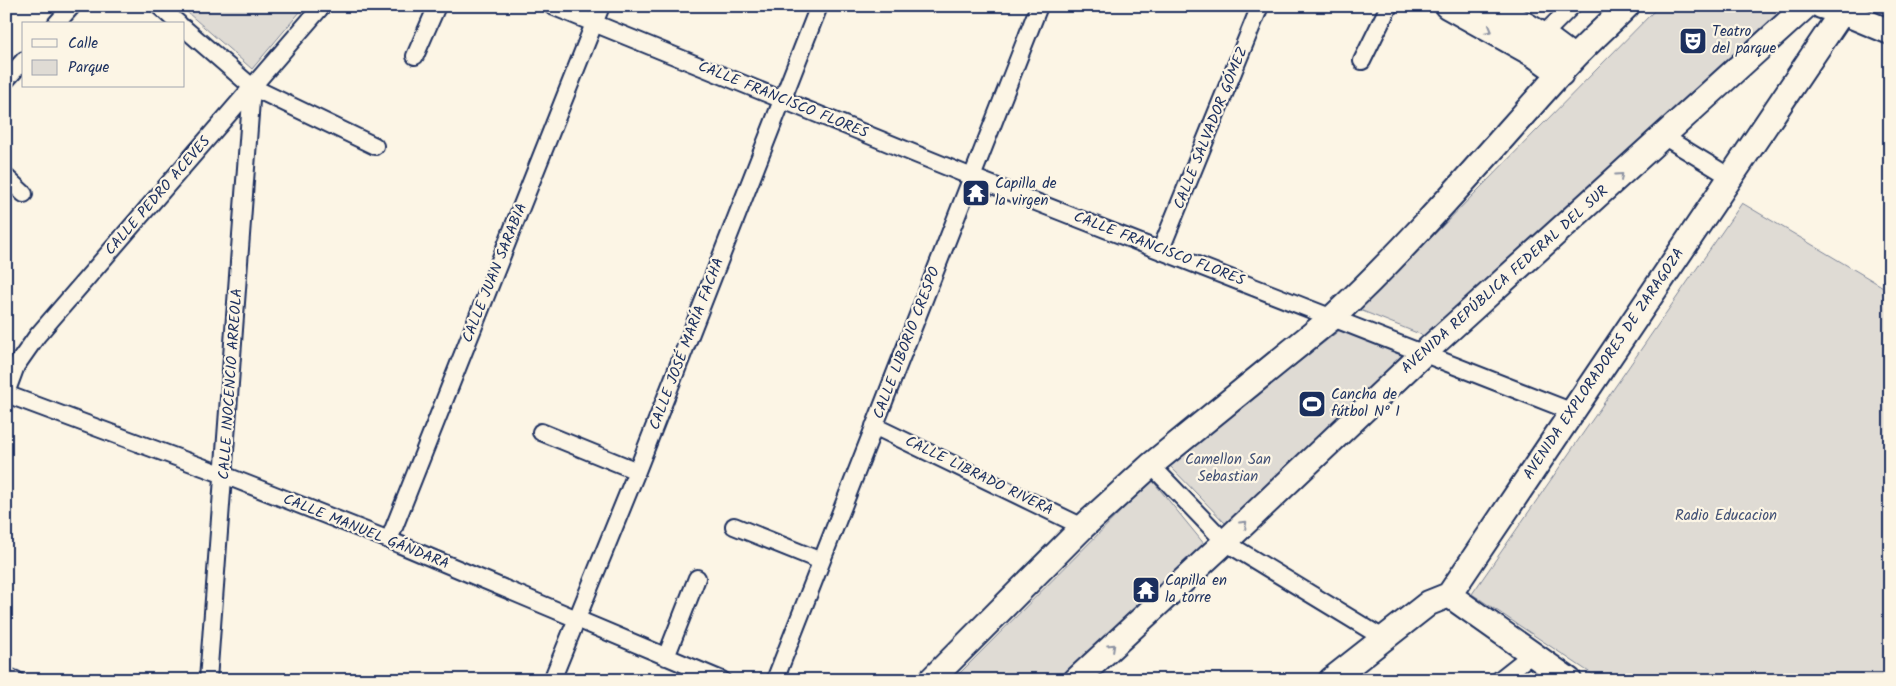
<svg xmlns="http://www.w3.org/2000/svg" width="1896" height="686" font-family="Kalam,sans-serif">
<style>
.green{fill:#dfdbd4;stroke:#7d8599}
.lines{fill:none;stroke-linecap:round;stroke-linejoin:round}
.street-casing{stroke:#1b2f5e;stroke-width:20}
.secondary-casing{stroke:#1b2f5e;stroke-width:28}
.street{stroke:#fcf5e5;stroke-width:16}
.secondary{stroke:#fcf5e5;stroke-width:24}
.oneway{stroke:#8c92a2}
.labels{text-anchor:middle;dominant-baseline:central;stroke-width:4.5;stroke-linejoin:round;paint-order:stroke}
.poi-label{font-size:15px;fill:#1b2f5e;stroke:#fcf5e5;text-anchor:start}
.street-label{font-size:15px;fill:#1b2f5e;stroke:#fcf5e5}
.park-label{font-size:15px;fill:#425176;stroke:#fcf5e5}
</style>
<rect width="100%" height="100%" fill="#fcf5e5"/>
<filter id="ink" filterUnits="userSpaceOnUse"><feTurbulence type="fractalNoise" baseFrequency=".02" numOctaves="2"/><feDisplacementMap in="SourceGraphic" scale="10" xChannelSelector="R" yChannelSelector="G"/><feConvolveMatrix kernelMatrix="1 2 1 2 8 2 1 2 1" color-interpolation-filters="sRGB"/></filter>
<g filter="url(#ink)">
<!-- green -->
<path class="green" d="M180,6h125l-53,63z
M1659,6h124l9,5 -360,328 -72,-29z
M1742,203l148,88v389h-289l-129,-86z
M1341,329l72,31 -186,165 -58,-60z
M1152,480l53,65 -144,135h-108z"/>
<g class="lines">
<defs>
<path id="street" d="M159,6l20,18
M552,6l420,171 601,235
M56,24l16,-18
M184,28l68,59 123,59
M1538,43l5,-8 29,-29
M415,56l22,-50
M1362,61l27,-55
M6,80l18,-20
M1663,136l67,41
M6,177l18,17
M1161,249l99,-243
M6,393l10,-27 21,-30 285,-330
M6,394l218,81 165,65 333,140
M874,426l209,101
M541,432l96,39
M1151,465l74,77 158,96
M734,526l87,35
M389,540l212,-534
M666,657l31,-79
M6,676l10,4
M208,680l44,-593
M552,680l85,-209 182,-465
M775,680l264,-674
M1499,680l33,-26"/>
<path id="secondary" d="M1447,6l86,48 28,20
M1494,6l49,29 31,23
M1821,6l21,6 48,20
M1449,595l120,85
M931,680l152,-153 68,-62 181,-147c87,-81 162,-172 241,-259 17,-18 36,-35 54,-53
M1076,680l149,-138 199,-189 382,-347
M1331,680l98,-77 20,-8 393,-583"/>
</defs>
<!-- street casing -->
<use href="#street" class="street-casing"/>
<!-- secondary casing -->
<use href="#secondary" class="secondary-casing"/>
<!-- street -->
<use href="#street" class="street"/>
<!-- secondary -->
<use href="#secondary" class="secondary"/>
</g>
<!-- one-way arrows -->
<defs><path id="oneway-chevron" d="M-2-3.5L2.5 0L-2 3.5" fill="none" stroke-width="1.6" stroke-linecap="round" stroke-linejoin="round" transform="scale(1.25)"/></defs>
<g class="oneway">
<use href="#oneway-chevron" transform="translate(1489 30) rotate(29)"/>
<use href="#oneway-chevron" transform="translate(1620 176) rotate(-42)"/>
<use href="#oneway-chevron" transform="translate(1244 524) rotate(-44)"/>
<use href="#oneway-chevron" transform="translate(1112 647) rotate(-43)"/>
</g>
</g>
<!-- icons -->
<defs>
<symbol id="theatre-square" viewBox="-11 -11 22 22"><rect x="-9" y="-9" width="18" height="18" rx="4" fill="#1b2f5e" stroke="#fcf5e5"/><path d="M-5-5.5Q0-4 5-5.5V0Q5 5 0 6Q-5 5-5 0ZM-3.3-2.5H-1v1.5H-3.3ZM1-2.5H3.3v1.5H1ZM-2.8 1Q0 5.5 2.8 1Z" fill="#fff"/></symbol>
<symbol id="temple-square" viewBox="-11 -11 22 22"><rect x="-9" y="-9" width="18" height="18" rx="4" fill="#1b2f5e" stroke="#fcf5e5"/><path d="M0-6L5-2H3V0L6.5 2.5H4V6H1.5V3h-3V6H-4V2.5H-6.5L-3 0V-2H-5Z" fill="#fff"/></symbol>
<symbol id="stadium-square" viewBox="-11 -11 22 22"><rect x="-9" y="-9" width="18" height="18" rx="4" fill="#1b2f5e" stroke="#fcf5e5"/><path d="M0-5a6.5 5 0 1 0 0 10a6.5 5 0 1 0 0-10ZM-3.5-1.8h7v3.6h-7Z" fill="#fff"/></symbol>
</defs>
<g fill-rule="evenodd">
<use href="#theatre-square" x="1677" y="25" width="32" height="32"/>
<use href="#temple-square" x="960" y="177" width="32" height="32"/>
<use href="#stadium-square" x="1296" y="388" width="32" height="32"/>
<use href="#temple-square" x="1130" y="574" width="32" height="32"/>
</g>
<g class="labels">
<!-- poi labels -->
<g class="poi-label">
<text x="1712" y="32">Teatro<tspan x="1712" dy="17">del parque</tspan></text>
<text x="995" y="184">Capilla de<tspan x="995" dy="17">la virgen</tspan></text>
<text x="1331" y="395">Cancha de<tspan x="1331" dy="17">fútbol N° 1</tspan></text>
<text x="1165" y="581">Capilla en<tspan x="1165" dy="17">la torre</tspan></text>
</g>
<!-- street labels -->
<g class="street-label">
<text transform="translate(783 100) rotate(22)">CALLE FRANCISCO FLORES</text>
<text transform="translate(1211 128) rotate(-68)">CALLE SALVADOR GÓMEZ</text>
<text transform="translate(158 196) rotate(-49)">CALLE PEDRO ACEVES</text>
<text transform="translate(1159 249) rotate(21)">CALLE FRANCISCO FLORES</text>
<text transform="translate(495 273) rotate(-68)">CALLE JUAN SARABIA</text>
<text transform="translate(1505 280) rotate(-42)">AVENIDA REPÚBLICA FEDERAL DEL SUR</text>
<text transform="translate(907 343) rotate(-69)">CALLE LIBORIO CRESPO</text>
<text transform="translate(687 344) rotate(-69)">CALLE JOSÉ MARÍA FACHA</text>
<text transform="translate(1604 364) rotate(-56)">AVENIDA EXPLORADORES DE ZARAGOZA</text>
<text transform="translate(231 384) rotate(-86)">CALLE INOCENCIO ARREOLA</text>
<text transform="translate(979 476) rotate(26)">CALLE LIBRADO RIVERA</text>
<text transform="translate(366 532) rotate(22)">CALLE MANUEL GÁNDARA</text>
</g>
<!-- park labels -->
<g class="park-label">
<text x="1228" y="460">Camellon San<tspan x="1228" dy="17">Sebastian</tspan></text>
<text x="1726" y="516">Radio Educacion</text>
</g>
</g>
<!-- margin -->
<rect width="1896" height="686" fill="none" stroke="#fcf5e5" stroke-width="25"/>
<rect x="12" y="12" width="1871" height="661" fill="none" stroke="#1b2f5e" stroke-width="2" filter="url(#ink)"/>
<!-- legend -->
<rect x="22" y="22" width="162" height="65" fill="#fcf5e5" stroke="#a2a6af"/>
<rect x="32" y="39" width="25" height="8" fill="#fcf5e5" stroke="#a2a6af"/>
<text x="68" y="48" font-size="15" fill="#1b2f5e">Calle</text>
<rect x="32" y="60" width="25" height="15" fill="#dfdbd4" stroke="#a2a6af"/>
<text x="68" y="72" font-size="15" fill="#1b2f5e">Parque</text>
</svg>
